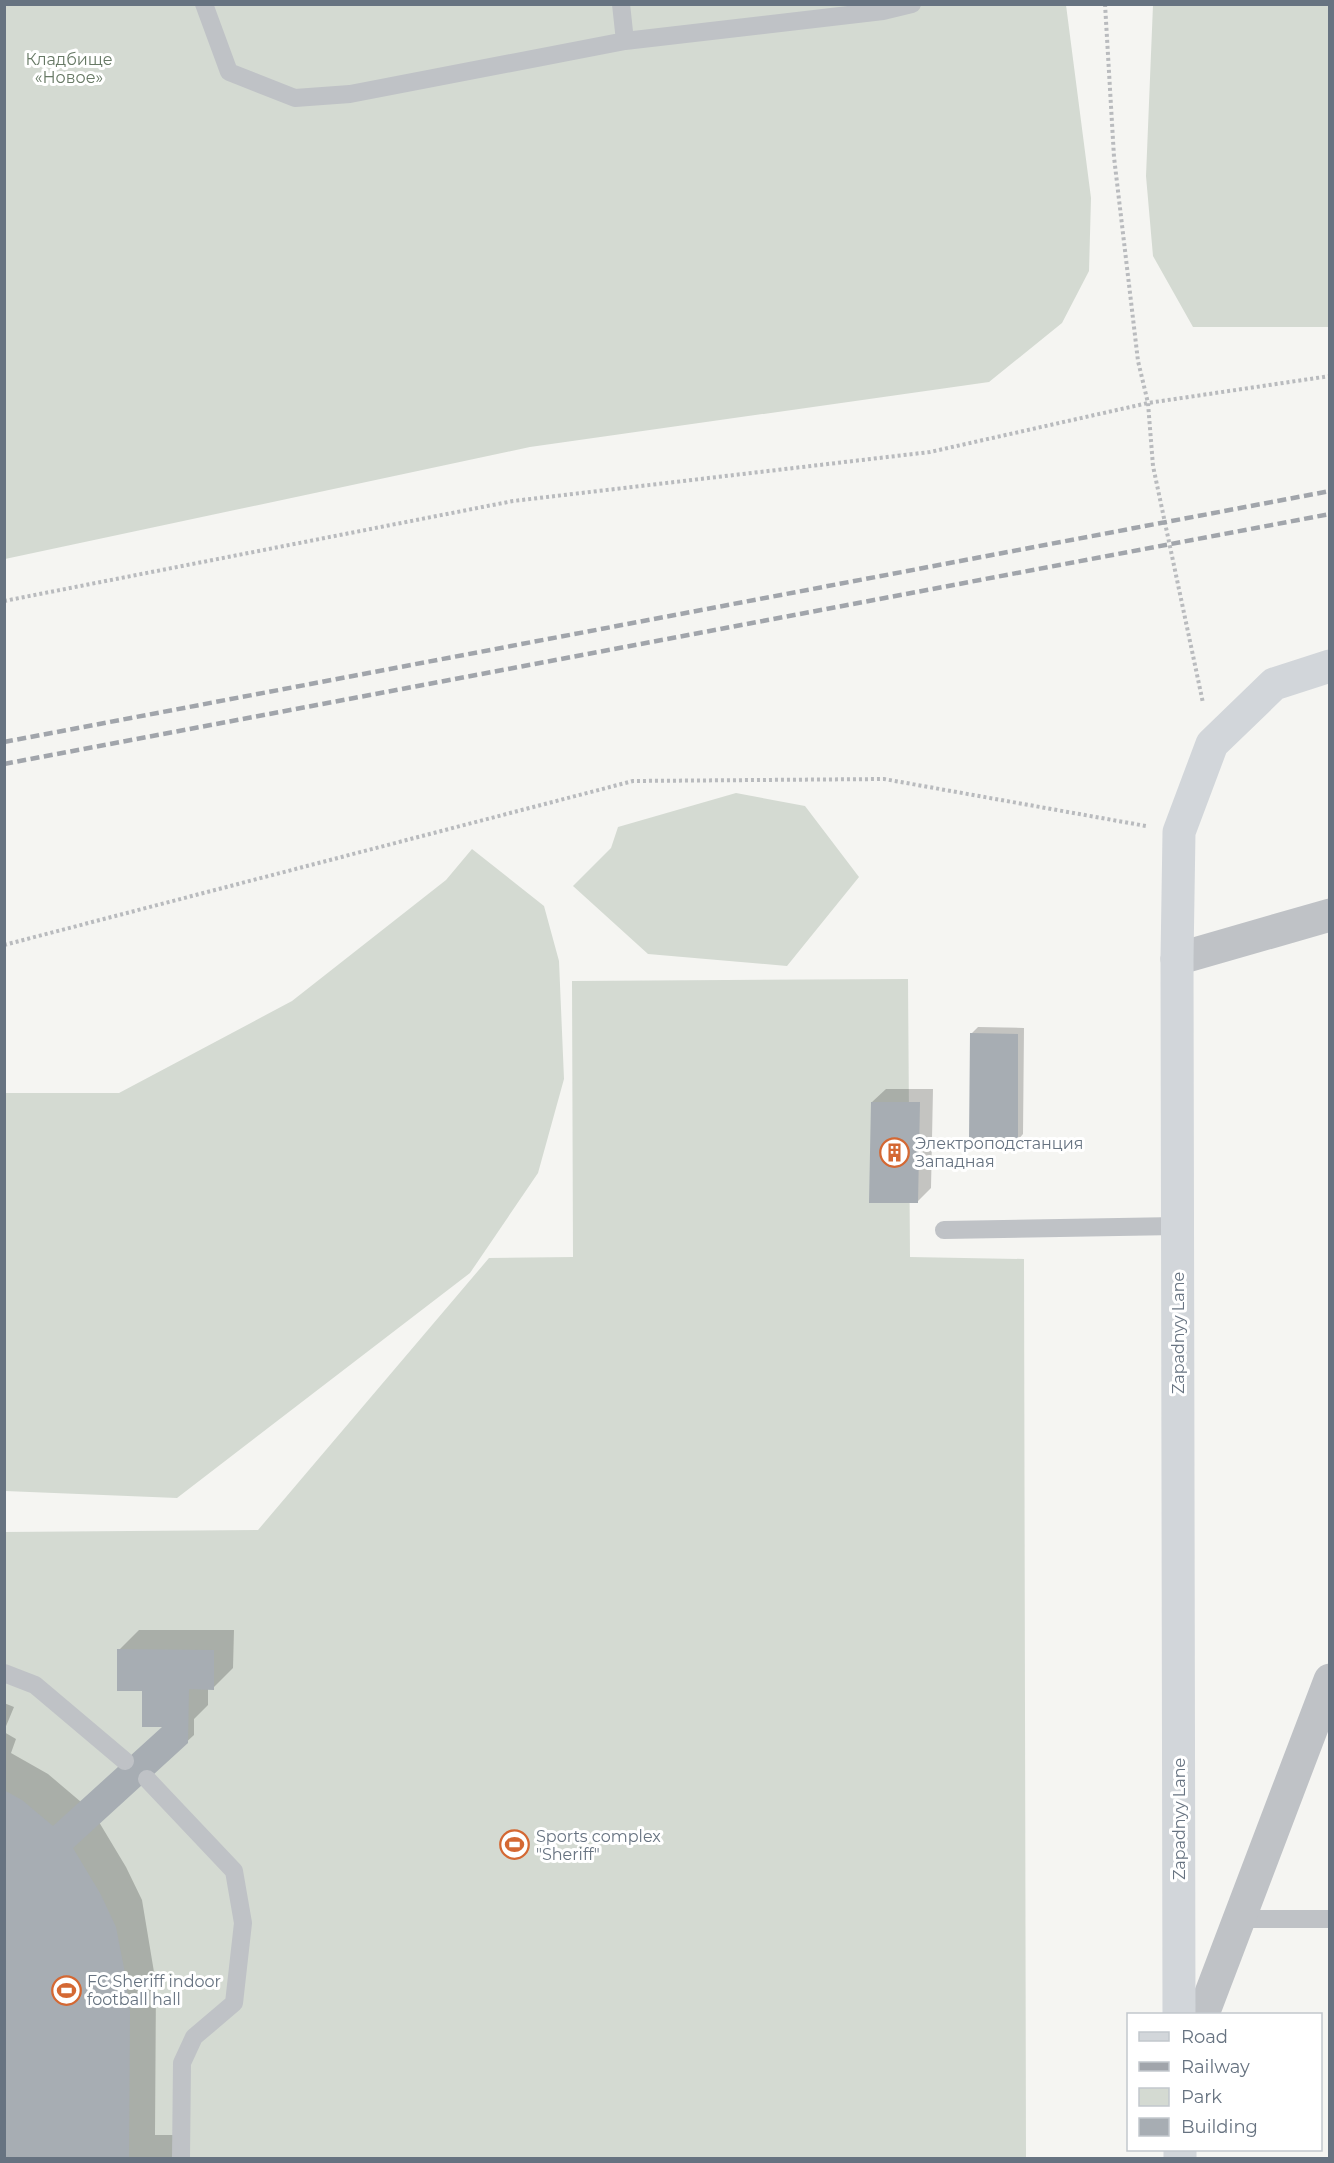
<svg xmlns="http://www.w3.org/2000/svg" width="1334" height="2163" font-family="Montserrat,sans-serif">
<style>
.green{fill:#d4dad2}
.shadow{fill:#0003}
.building{fill:#a7adb3}
.lines{fill:none;stroke-linecap:round;stroke-linejoin:round}
.path{stroke:#b9bbbe;stroke-width:4;stroke-dasharray:3 3;stroke-linecap:butt}
.service{stroke:#bfc2c6;stroke-width:18}
.minor{stroke:#bfc2c6;stroke-width:33}
.primary{stroke:#d2d6da;stroke-width:33}
.rail{stroke:#a1a5ab;stroke-width:4.5;stroke-dasharray:9 4.5;stroke-linecap:butt}
.labels{text-anchor:middle;dominant-baseline:central;stroke-width:6;stroke-linejoin:round;paint-order:stroke}
.park-label{font-size:16px;fill:#677965;stroke:#fff}
.poi-label{font-size:16px;fill:#677381;stroke:#fff;text-anchor:start}
.street-label{font-size:16px;fill:#677381;stroke:#fff}
</style>
<rect width="100%" height="100%" fill="#f5f5f2"/>
<!-- green -->
<path class="green" d="M4,5h1062l25,193 -2,73 -27,52 -73,59 -459,65 -525,112z
M1153,5h176v322h-136l-40,-71 -7,-80z
M736,793l69,13 54,71 -72,89 -139,-12 -75,-68 38,-38 7,-21z
M472,849l72,57 15,55 5,118 -26,94 -68,100 -293,225 -172,-7v-398h114l173,-92 154,-121z
M908,979l2,278 114,2 2,899h-1021l-1,-626 254,-2 231,-272 84,-1 -1,-276z"/>
<!-- shadow -->
<path class="shadow" d="M978,1027l46,1 -1,106 -6,7 -46,-107z
M886,1089h47l-2,99 -14,14 -45,-100z
M139,1630h95l-1,38 -20,20h-5v17l-14,14v16l-95,87 27,45 16,33 14,84 -1,151h32l1,23h-184v-426l12,7 -5,14 37,21 33,28 84,-76 -46,-76z
M4,1703l10,4 -10,24z"/>
<!-- building -->
<path class="building" d="M970,1033l48,1v108l-49,-1z
M871,1102h49l-2,101h-49z
M117,1649l97,1v40l-25,-1 -1,54 -115,105 27,45 16,34 8,41 6,43 -1,147h-125v-368l18,10 31,26 109,-99h-20v-36h-25z"/>
<g class="lines">
<!-- path -->
<path class="path" d="M1105,4l9,153 24,204 10,42 5,63 50,237
M4,601l509,-100 417,-49 218,-49 182,-27
M4,945l629,-164 251,-2 262,47"/>
<!-- service -->
<path class="service" d="M204,4l25,68 66,26 55,-4 275,-53 258,-30 29,-7
M621,4l4,37
M944,1230l233,-4
M4,1673l31,12 90,76
M147,1779l87,92 9,52 -9,80 -40,34 -12,26 -1,95
M1240,1919h90"/>
<!-- minor -->
<path class="minor" d="M1177,959l153,-44
M1203,2014l127,-334"/>
<!-- primary -->
<path class="primary" d="M1179,2014l-2,-1055 2,-127 33,-88 62,-60 56,-18
M1180,2150v8"/>
<!-- rail -->
<path class="rail" d="M4,742l1326,-251
M4,764l1326,-250"/>
</g>
<!-- icons -->
<defs>
<symbol id="building-ring" viewBox="-11 -11 22 22"><circle r="9.5" fill="#fff" stroke="#d46833" stroke-width="1.5"/><path d="M-4-6H4V6H1V3H-1V6H-4ZM-2.5-4.3h1.7v1.8h-1.7ZM.8-4.3h1.7v1.8H.8ZM-2.5-1h1.7V.8h-1.7ZM.8-1h1.7V.8H.8Z" fill="#d46833"/></symbol>
<symbol id="stadium-ring" viewBox="-11 -11 22 22"><circle r="9.5" fill="#fff" stroke="#d46833" stroke-width="1.5"/><path d="M0-5a6.5 5 0 1 0 0 10a6.5 5 0 1 0 0-10ZM-3.5-1.8h7v3.6h-7Z" fill="#d46833"/></symbol>
</defs>
<g fill-rule="evenodd">
<use href="#building-ring" x="878" y="1136" width="33" height="33"/>
<use href="#stadium-ring" x="498" y="1828" width="33" height="33"/>
<use href="#stadium-ring" x="50" y="1974" width="33" height="33"/>
</g>
<g class="labels">
<!-- park labels -->
<g class="park-label">
<text x="69" y="59">Кладбище<tspan x="69" dy="18">«Новое»</tspan></text>
</g>
<!-- poi labels -->
<g class="poi-label">
<text x="915" y="1143">Электроподстанция<tspan x="915" dy="18">Западная</tspan></text>
<text x="536" y="1836">Sports complex<tspan x="536" dy="18">"Sheriff"</tspan></text>
<text x="87" y="1981">FC Sheriff indoor<tspan x="87" dy="18">football hall</tspan></text>
</g>
<!-- street labels -->
<g class="street-label">
<text transform="translate(1178 1333) rotate(-90)">Zapadnyy Lane</text>
<text transform="translate(1179 1819) rotate(-90)">Zapadnyy Lane</text>
</g>
</g>
<!-- border -->
<rect width="1334" height="2163" fill="none" stroke="#677381" stroke-width="12"/>
<!-- legend -->
<rect x="1127" y="2013" width="195" height="138" fill="#ffffff" stroke="#c2c7cd" stroke-width="1.5"/>
<rect x="1139" y="2032" width="30" height="9" fill="#d2d6da" stroke="#c2c7cd" stroke-width="1.5"/>
<text x="1181" y="2043" font-size="18" fill="#677381">Road</text>
<rect x="1139" y="2062" width="30" height="9" fill="#a1a5ab" stroke="#c2c7cd" stroke-width="1.5"/>
<text x="1181" y="2073" font-size="18" fill="#677381">Railway</text>
<rect x="1139" y="2088" width="30" height="18" fill="#d4dad2" stroke="#c2c7cd" stroke-width="1.5"/>
<text x="1181" y="2103" font-size="18" fill="#677381">Park</text>
<rect x="1139" y="2118" width="30" height="18" fill="#a7adb3" stroke="#c2c7cd" stroke-width="1.5"/>
<text x="1181" y="2133" font-size="18" fill="#677381">Building</text>
</svg>
